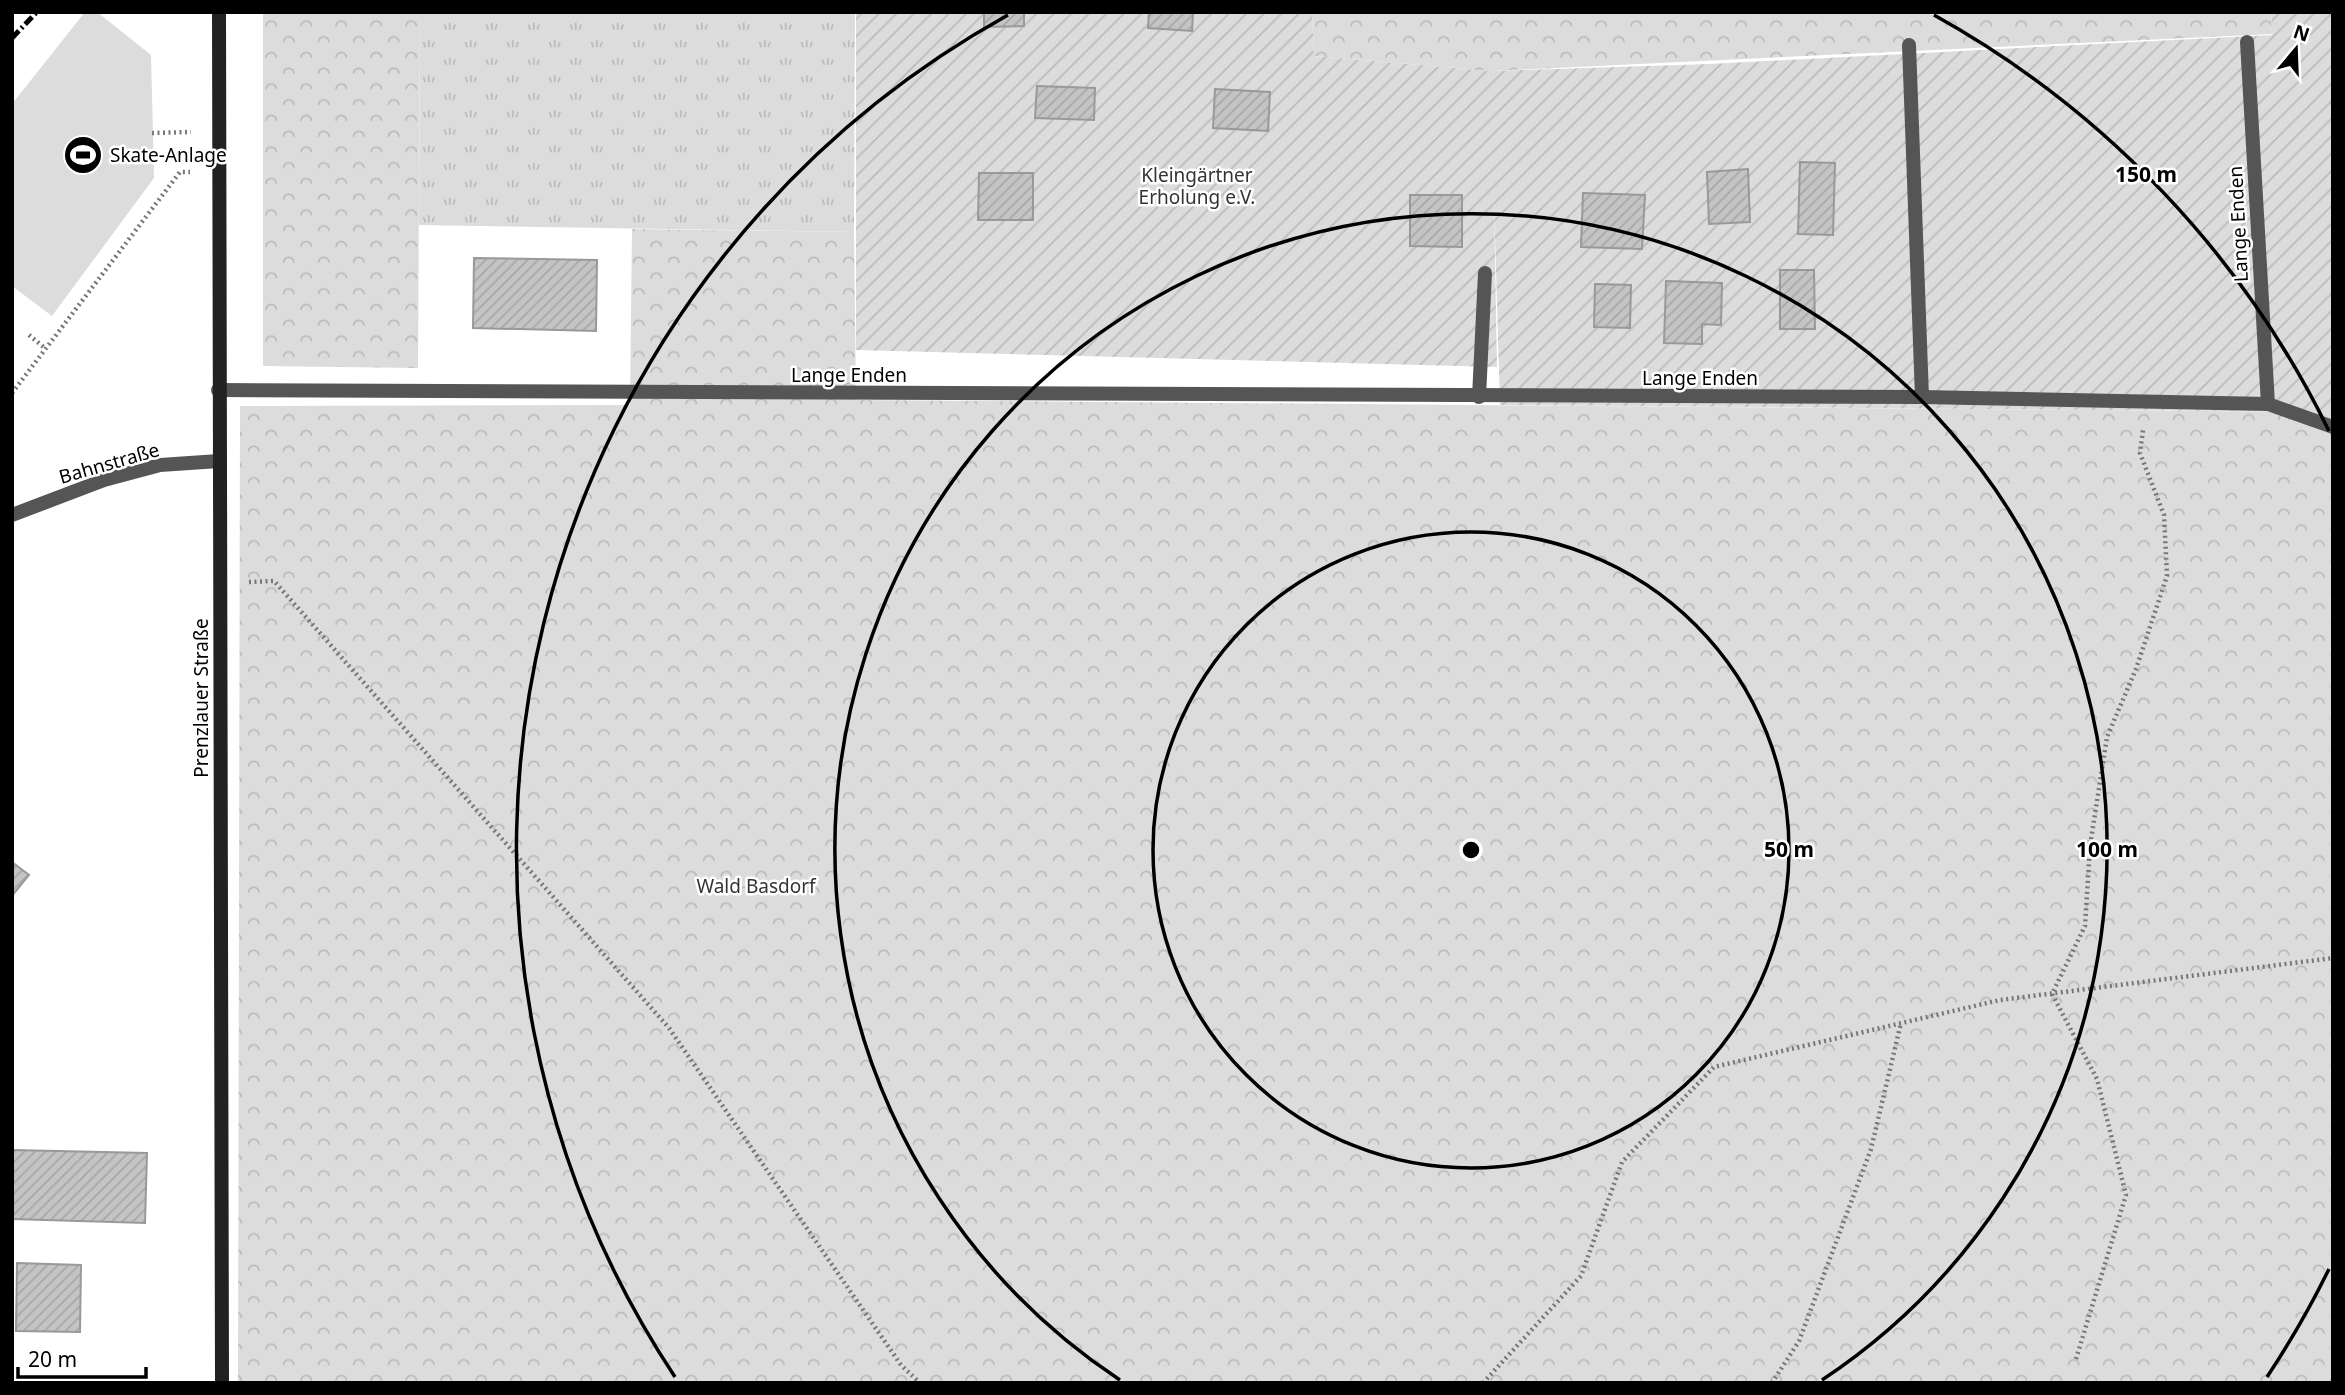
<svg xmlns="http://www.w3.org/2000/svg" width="2345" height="1395" font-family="'Noto Sans',sans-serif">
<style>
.forest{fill:url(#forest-crowns)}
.park{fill:url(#park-tufts)}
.garden{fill:url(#garden-furrows)}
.pitch{fill:#dcdcdc}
.building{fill:url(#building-hatch);stroke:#999;stroke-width:2}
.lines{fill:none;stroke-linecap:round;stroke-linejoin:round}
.path{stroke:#777;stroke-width:4.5;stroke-dasharray:2 3.5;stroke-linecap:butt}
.service{stroke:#555;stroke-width:14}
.minor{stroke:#555;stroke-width:14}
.secondary{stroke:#222;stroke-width:14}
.rail{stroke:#000;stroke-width:5;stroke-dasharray:10 3.5 2 3.5;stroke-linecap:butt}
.ring{fill:none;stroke:#000;stroke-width:3.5}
.labels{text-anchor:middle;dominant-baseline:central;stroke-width:5;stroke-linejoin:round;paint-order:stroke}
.poi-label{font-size:19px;fill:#000;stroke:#fff;text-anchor:start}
.park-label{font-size:19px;fill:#333;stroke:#fff}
.street-label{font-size:19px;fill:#000;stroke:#fff}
.centre{fill:#000;stroke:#fff;stroke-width:3.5}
.ring-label{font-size:21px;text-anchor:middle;font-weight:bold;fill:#000;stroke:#fff;stroke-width:5;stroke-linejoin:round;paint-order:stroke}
</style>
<defs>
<pattern id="forest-crowns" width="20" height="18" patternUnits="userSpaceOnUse" patternTransform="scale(1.75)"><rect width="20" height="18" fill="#dcdcdc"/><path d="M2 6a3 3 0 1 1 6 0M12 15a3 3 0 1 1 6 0" fill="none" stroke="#bbb"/></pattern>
<pattern id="park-tufts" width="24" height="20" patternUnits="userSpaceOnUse" patternTransform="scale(1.75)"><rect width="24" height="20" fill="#dcdcdc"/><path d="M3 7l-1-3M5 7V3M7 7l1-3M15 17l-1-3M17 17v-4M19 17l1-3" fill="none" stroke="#bbb"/></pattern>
<pattern id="garden-furrows" width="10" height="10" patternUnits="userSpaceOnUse" patternTransform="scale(1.75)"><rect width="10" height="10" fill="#dcdcdc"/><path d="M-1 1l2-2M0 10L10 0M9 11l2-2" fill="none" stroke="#bbb"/></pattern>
<pattern id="building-hatch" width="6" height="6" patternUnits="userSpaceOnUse" patternTransform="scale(1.75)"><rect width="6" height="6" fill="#c4c4c4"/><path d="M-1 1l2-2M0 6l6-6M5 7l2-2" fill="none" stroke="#a7a7a7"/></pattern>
</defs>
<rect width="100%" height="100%" fill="#fff"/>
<!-- forest -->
<path class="forest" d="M263,12h157l-2,356 -155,-2z
M1312,12h959l1,22 -782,37 -176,-15z
M632,229l222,3 2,168 1477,12v971h-2095l2,-977 390,-1z"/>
<!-- park -->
<path class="park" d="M420,12h435l-1,220 -435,-7z"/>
<!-- garden -->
<path class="garden" d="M856,12h456l2,44 176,15 219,-7 563,-29 -1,-23h62v400l-833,-7 -6,-204 3,166 -641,-17z"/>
<!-- pitch -->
<path class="pitch" d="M85,12h12l54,43 3,123 -102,138 -40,-30v-182z"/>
<!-- building -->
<path class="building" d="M984,12h40v14l-40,1z
M1149,12h44l-1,19 -44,-3z
M1037,86l58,2 -1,32 -59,-2z
M1215,89l55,3 -2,39 -55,-3z
M1800,162l35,1 -2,72 -35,-1z
M1748,169l2,53 -41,2 -2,-52z
M979,173h54v47h-55z
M1583,193l62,2 -3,54 -61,-2z
M1410,195h52v52l-52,-1z
M474,258l123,2 -1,71 -123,-3z
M1780,270h34l1,59h-35z
M1666,281l56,2 -1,42 -19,-1v20l-38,-1z
M1595,284l36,1 -1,43 -36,-1z
M12,862l17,13 -17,21z
M12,1150l135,3 -2,70 -133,-4z
M17,1263l64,2 -1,67 -64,-1z"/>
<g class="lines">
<!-- path -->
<path class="path" d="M152,133l39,-1
M29,335l17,14
M12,393l168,-221h10
M249,582l25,-1 395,447 232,337 19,18
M2076,1359l50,-164 -29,-116 -45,-85 33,-68 5,-80 17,-109 29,-68 31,-93 -3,-61 -24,-62 3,-23
M1483,1383l98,-107 41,-114 92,-95 286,-67 333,-42
M1772,1383l27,-42 72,-192 30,-126"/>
<!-- service -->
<path class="service" d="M2247,42l21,362
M1909,45l13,352
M1479,397l6,-124"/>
<!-- minor -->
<path class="minor" d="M218,390l1704,7 346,7 65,23
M12,515l92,-35 56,-15 59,-4"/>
<!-- secondary -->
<path class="secondary" d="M219,12l3,1371"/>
<!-- rail -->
<path class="rail" d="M12,38l25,-26"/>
</g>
<!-- distance rings -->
<g class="ring">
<circle cx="1471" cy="850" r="318"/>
<path d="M1120 1380A636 636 0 1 1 1822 1380"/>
<path d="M2329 1269A955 955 0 0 1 2267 1377M675 1377A955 955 0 0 1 1008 15M1934 15A955 955 0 0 1 2329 431"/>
</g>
<!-- icons -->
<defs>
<symbol id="stadium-disc" viewBox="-11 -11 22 22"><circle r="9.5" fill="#000" stroke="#fff"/><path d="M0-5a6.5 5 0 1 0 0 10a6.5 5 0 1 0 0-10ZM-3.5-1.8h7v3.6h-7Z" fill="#fff"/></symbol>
</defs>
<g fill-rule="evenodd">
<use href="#stadium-disc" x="61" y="133" width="44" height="44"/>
</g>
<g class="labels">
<!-- poi labels -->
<g class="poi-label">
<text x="110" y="155">Skate-Anlage</text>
</g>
<!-- park labels -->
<g class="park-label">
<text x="1197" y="175">Kleingärtner<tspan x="1197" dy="22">Erholung e.V.</tspan></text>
<text x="756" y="886">Wald Basdorf</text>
</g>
<!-- street labels -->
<g class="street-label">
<text transform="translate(2238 224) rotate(-93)">Lange Enden</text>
<text x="849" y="375">Lange Enden</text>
<text x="1700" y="378">Lange Enden</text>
<text transform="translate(109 463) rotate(-16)">Bahnstraße</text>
<text transform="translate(201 698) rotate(-90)">Prenzlauer Straße</text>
</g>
</g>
<circle cx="1471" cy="850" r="10" class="centre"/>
<g class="ring-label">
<text x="2146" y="182">150 m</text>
<text x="1789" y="857">50 m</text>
<text x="2107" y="857">100 m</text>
</g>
<!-- border -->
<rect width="2345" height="1395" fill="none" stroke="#000000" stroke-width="28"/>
<!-- north arrow -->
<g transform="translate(2296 49) rotate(19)" stroke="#ffffff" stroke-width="5" paint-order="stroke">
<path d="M0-5L12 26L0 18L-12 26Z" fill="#000000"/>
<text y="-10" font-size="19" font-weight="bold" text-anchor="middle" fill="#000000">N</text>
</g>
<!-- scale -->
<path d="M18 1367v10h128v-10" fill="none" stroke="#000000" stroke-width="3.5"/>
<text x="28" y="1367" font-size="21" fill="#000000" stroke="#ffffff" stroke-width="5" paint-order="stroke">20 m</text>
</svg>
